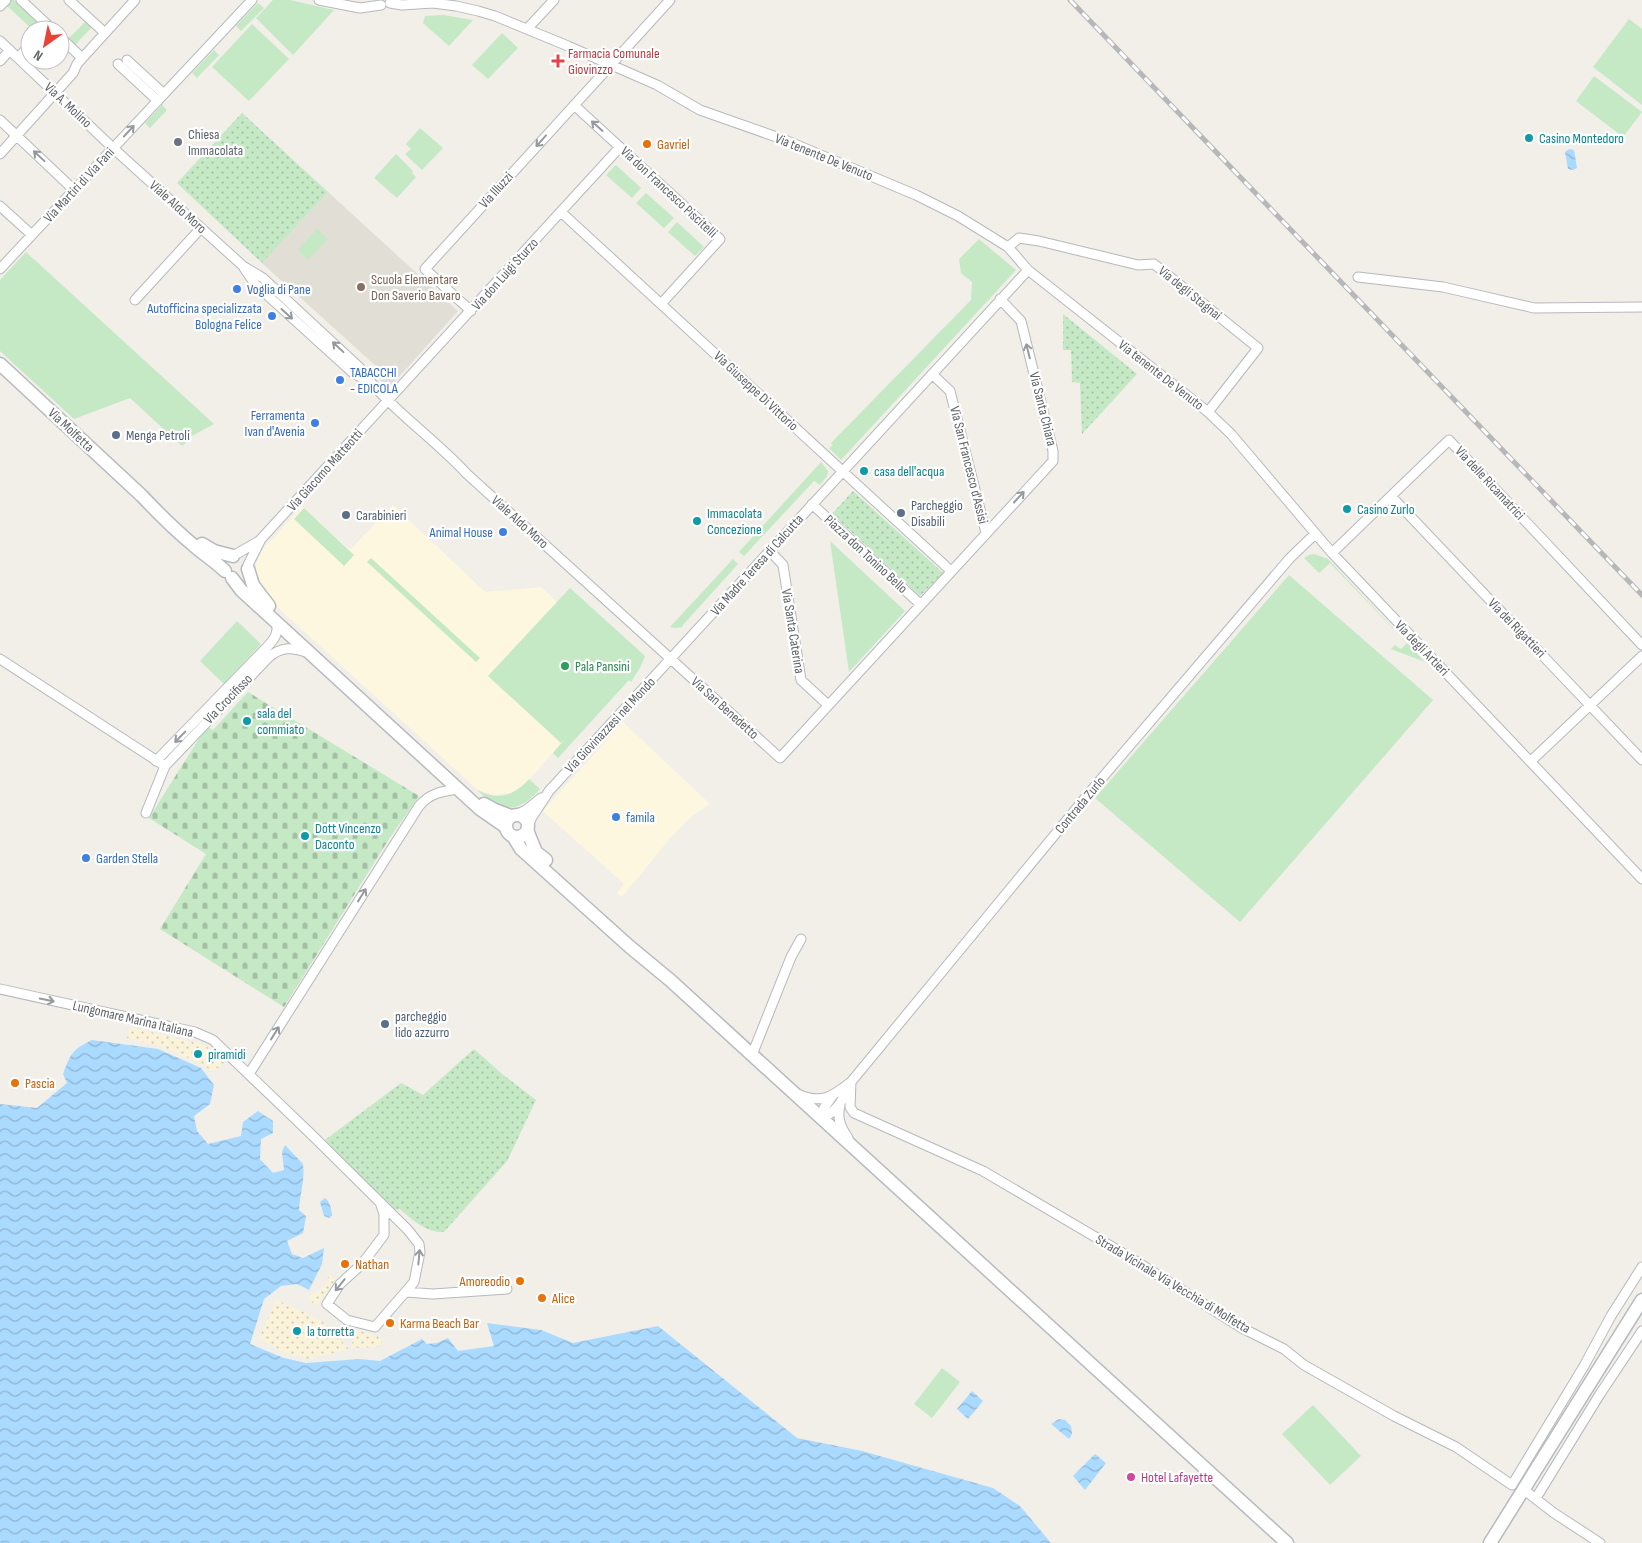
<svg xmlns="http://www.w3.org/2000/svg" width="1642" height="1543" font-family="'Sofia Sans Condensed',sans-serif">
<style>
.commercial{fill:#fef7e0}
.education{fill:#e1ded6}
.grass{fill:#c5e8c5}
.sand{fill:url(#sand-dots)}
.cemetery{fill:url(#cemetery-stones)}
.park{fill:url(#park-dots)}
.water{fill:url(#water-waves)}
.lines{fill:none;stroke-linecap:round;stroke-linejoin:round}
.street-casing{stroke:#b5b8bc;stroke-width:11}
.secondary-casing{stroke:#b6babf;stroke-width:15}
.street{stroke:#fff;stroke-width:9}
.secondary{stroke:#fff;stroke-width:12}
.rail-casing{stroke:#b6b7b8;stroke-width:5}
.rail{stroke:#fff;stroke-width:3;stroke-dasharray:9;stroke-linecap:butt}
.oneway{stroke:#979a9d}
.health-dot{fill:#e0444e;stroke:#fff;stroke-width:2}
.culture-dot{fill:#0f9aa8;stroke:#fff;stroke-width:2}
.worship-dot{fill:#6b7280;stroke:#fff;stroke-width:2}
.food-dot{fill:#e8710a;stroke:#fff;stroke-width:2}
.education-dot{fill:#8d6e63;stroke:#fff;stroke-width:2}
.shop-dot{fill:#3f7fe0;stroke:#fff;stroke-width:2}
.service-dot{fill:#5c6f8a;stroke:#fff;stroke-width:2}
.leisure-dot{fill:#2e9e5b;stroke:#fff;stroke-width:2}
.hotel-dot{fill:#d1479c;stroke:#fff;stroke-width:2}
.labels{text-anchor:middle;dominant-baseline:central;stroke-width:4.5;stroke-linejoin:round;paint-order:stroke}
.health-label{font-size:14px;fill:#be3a42;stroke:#fff;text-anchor:start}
.street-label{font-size:14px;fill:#5f6368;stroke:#fff}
.worship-label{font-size:14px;fill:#5b616d;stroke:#fff;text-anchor:start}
.culture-label{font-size:14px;fill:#0d838f;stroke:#fff;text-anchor:start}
.food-label{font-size:14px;fill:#c56008;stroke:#fff;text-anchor:start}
.education-label{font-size:14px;fill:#785e54;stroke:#fff;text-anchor:start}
.shop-label{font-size:14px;fill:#366cbe;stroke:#fff;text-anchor:start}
.service-label{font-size:14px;fill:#4e5e75;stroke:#fff;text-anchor:start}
.leisure-label{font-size:14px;fill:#27864d;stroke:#fff;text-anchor:start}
.hotel-label{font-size:14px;fill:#b23c85;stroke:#fff;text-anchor:start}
</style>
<defs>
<pattern id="sand-dots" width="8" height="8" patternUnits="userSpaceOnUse" patternTransform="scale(1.25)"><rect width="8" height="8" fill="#fbf3d9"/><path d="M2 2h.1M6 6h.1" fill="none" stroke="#cec8b4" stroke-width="1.8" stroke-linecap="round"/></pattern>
<pattern id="cemetery-stones" width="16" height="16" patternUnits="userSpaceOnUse" patternTransform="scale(1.25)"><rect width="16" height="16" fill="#c5e8c5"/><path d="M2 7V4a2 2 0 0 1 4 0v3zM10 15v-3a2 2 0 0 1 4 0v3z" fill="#a3c0a4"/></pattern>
<pattern id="park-dots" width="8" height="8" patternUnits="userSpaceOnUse" patternTransform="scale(1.25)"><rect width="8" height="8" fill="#c5e8c5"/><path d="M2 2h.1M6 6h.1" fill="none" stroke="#a3c0a4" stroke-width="1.8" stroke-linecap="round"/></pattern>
<pattern id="water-waves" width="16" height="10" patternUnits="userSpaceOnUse" patternTransform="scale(1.25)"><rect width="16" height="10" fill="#aadaff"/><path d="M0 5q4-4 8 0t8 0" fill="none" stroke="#8eb4d2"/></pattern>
</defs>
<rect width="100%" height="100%" fill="#f1efe8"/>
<!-- commercial -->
<path class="commercial" d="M393,505l92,87 56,-5 16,15 -69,74 73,67 -26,30 -14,15 -10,5 -18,2 -15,-5 -204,-186 -12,-14 -6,-13v-13l5,-12 41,-46 48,44z
M623,722l87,82 -19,13 -18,18 -51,62 -5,-4 7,-9 -81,-73z"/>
<!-- education -->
<path class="education" d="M328,192l130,119 -69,77 -8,-7 5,-6 -124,-112z"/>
<!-- grass -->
<path class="grass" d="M10,0h4l28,25 -5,5h-4l-27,-25z
M273,0h17l44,10 -41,45 -37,-37z
M258,3l6,5 -23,23 -5,-5z
M443,15l30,5 -24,26 -26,-23 2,-7z
M1629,19l13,10v76l-49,-38z
M87,20l6,6 -18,19 -7,-6z
M252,24l37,35 -40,42 -37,-34z
M502,33l16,15 -30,31 -16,-14z
M214,50l5,5 -22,23 -5,-5z
M1594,76l48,36 -19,25 -47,-36z
M162,105l5,5 -17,18 -5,-5z
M420,128l23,20 -21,22 -17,-16 6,-5 -5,-5z
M396,154l17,17 -1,2 4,4 -19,21 -23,-20z
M616,165l25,23 -9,10 -26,-23z
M646,193l28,25 -10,10 -28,-25z
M677,222l27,25 -9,9 -27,-24z
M317,229l11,10 -20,21 -10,-10z
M979,239l37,31 -175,190 -12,-12 4,-3 -2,-2 140,-143 1,-18 -11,-9 -2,-14z
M26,252l188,172 -26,14v3l-6,5 -52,-48 -56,21 -74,-68v-71z
M821,462l7,9 -1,5 -7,9 -6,-4 -70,75 -5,-4z
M304,508l50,47 -10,11 -50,-47z
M830,541l75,70 -56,61z
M1314,554l14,5 97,103 -34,-13 4,-4 6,4 6,-6 -77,-80 -11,10 -15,-15 5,-3z
M371,558l109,100 -4,4 -109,-100z
M733,559l5,5 -56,62 1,1 -8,1 -5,-1z
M1289,575l144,125 -193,222 -145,-124z
M570,588l75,68 -4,10 -10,16 -2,-2 -71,78 -5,-5 19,-22 -11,12 -73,-67z
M237,621l24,23 -37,40 -24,-23z
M529,779l11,10c-23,26 -39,23 -63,1 21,11 37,6 52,-11z
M942,1368l18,14 -28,36 -18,-14z
M1313,1405l48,51 -31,29 -48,-51z"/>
<!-- sand -->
<path class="sand" d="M130,1027l75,18 19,18 -12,9 -9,-8 -43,-18 -33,-8z
M329,1275l6,5 -18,25 -7,-4 -1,-3 2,-3c9,-2 15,-11 18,-20z
M276,1300l30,13 18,10 25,26 -41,10 -24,-7 -25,-13z
M356,1330l21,6 6,5 -5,6 -27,1z"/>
<!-- cemetery -->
<path class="cemetery" d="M248,692l171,104 -30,43 -105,168 -124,-78 46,-75 -57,-36 58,-92 6,4z"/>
<!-- park -->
<path class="park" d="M242,113l86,79 -66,71 -85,-80z
M1063,314l74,60 -55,60 -2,-51 -8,-1 -1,-32h-8z
M853,491l90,82 -23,23 -88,-82z
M474,1049l28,25 34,26 -29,61 -63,71c-17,1 -32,-12 -44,-23l-7,1 -68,-70 76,-57 22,12z"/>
<!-- water -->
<path class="water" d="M1569,149l5,1 3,18 -4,2 -5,-1 -3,-17z
M92,1040l66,9 43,19 13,17 -4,19 -16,12 3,15 11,13 33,-8 2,-14 15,-11 15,10v12l-12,6 -1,20 13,14 11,-3 -2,-18 3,-7 18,19c2,17 -3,29 -4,46l7,6 -3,17 -16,8 5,13 11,4 21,-10 -2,16 -13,26 -12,-6 -16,2 -17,13 -14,45 34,14 22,5 54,-4 20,2 42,-22 5,5 10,-1 11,-5 10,13 36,-5 -7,-23 54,7 32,13 85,-17 139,112 65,13 131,37 27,18 31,37h-1051v-439l37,4 30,-25 -4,-9c8,-21 9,-24 29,-34z
M325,1198c5,3 7,13 7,18l-3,2 -5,-2 -4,-14z
M972,1391l11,10 -15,18 -11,-10z
M1059,1419l6,1 6,6 1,8 -3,5 -18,-15z
M1095,1454l11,9 -21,27 -12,-14z"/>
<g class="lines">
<defs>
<path id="street" d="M21,0l32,30
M69,0l36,33
M319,0l41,8 21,-3
M390,3l12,2 31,-2 23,3 22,5 17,5 73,30 89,39 43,25 85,30 131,55 42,21 50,31 20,23 180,142 23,22 101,119 310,326
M0,6l6,-6
M527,29l27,-29
M60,37l22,21
M0,41l113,107 130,118 20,12 96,89c28,40 74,70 108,107l313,284 273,-297v-10l-32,-130 -21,-22
M18,58l12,-13
M127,60l37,34
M0,61l10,-11
M118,64l40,37
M574,105l146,134 -59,65
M0,120l74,70
M0,154l73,-81 4,-9 58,-64
M0,206l32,29
M561,212l390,359
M1008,247l11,-9 20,3 99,24 16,-1 104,84 -50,64
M244,268l11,16 98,89 15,8
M0,269l252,-269
M1358,277l85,10 91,21 108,-1
M135,300l66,-72
M471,311l-46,-42 245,-269
M932,374l18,17 36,142
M1391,496l251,264
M812,504l108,100
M770,551l13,14 18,115 27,25
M1332,553l117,-113 193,205
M233,556l26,-15
M248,565l13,-26 359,-392
M0,659l165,107
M156,761l112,-115c7,-8 10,-12 9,-23
M1531,761l111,-105
M146,813l19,-47 104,-109c12,-10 22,-10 37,-5
M515,815l11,-5 15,-12
M528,826l4,-9 17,-26 479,-521
M0,989l195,43 18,8 99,95 96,95 11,14 1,8 -6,30 -39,45 -28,-7 -20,-16 13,-20 22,-20 22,-29v-21l-4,-12
M752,1055l39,-98 10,-18
M249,1074l170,-268c11,-13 24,-15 39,-17
M851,1082l-1,25 4,6 129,58 143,84 116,73 42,21 20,16 90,51 62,31 56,38 72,-119 27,-50 31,-49
M798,1094c24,11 35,2 53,-12l239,-290 200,-234 25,-24
M840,1105c-3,13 0,21 8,33
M821,1118c15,-5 21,-17 28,-31
M821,1118l3,-10 9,-13
M406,1292l27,2 74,-5
M1523,1489l31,24 46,30
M1536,1498l64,-104 42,-63"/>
<path id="secondary" d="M0,364l142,132c16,17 32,33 50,48 11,10 23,17 33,27
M202,544l12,7 19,5
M248,569l5,16 16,21
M232,578l9,12 239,219 26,18
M484,804l11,6 16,6
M506 826a11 11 0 1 1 22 0a11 11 0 1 1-22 0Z
M527,830l9,22 10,8
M513,836l8,13 109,98 40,33 617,563
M1490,1543l152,-243"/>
</defs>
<!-- street casing -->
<use href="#street" class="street-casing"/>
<!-- secondary casing -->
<use href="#secondary" class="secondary-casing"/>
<!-- street -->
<use href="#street" class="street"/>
<!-- secondary -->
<use href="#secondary" class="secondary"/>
<defs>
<path id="rail" d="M1070,0l572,595"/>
</defs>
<!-- rail casing -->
<use href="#rail" class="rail-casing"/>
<!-- rail -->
<use href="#rail" class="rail"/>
</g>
<!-- one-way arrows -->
<defs><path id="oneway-shaft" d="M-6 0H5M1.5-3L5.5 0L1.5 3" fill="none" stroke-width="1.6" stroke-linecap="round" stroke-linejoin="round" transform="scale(1.25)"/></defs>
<g class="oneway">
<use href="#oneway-shaft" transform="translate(597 126) rotate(-138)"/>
<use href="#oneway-shaft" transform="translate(129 131) rotate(-47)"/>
<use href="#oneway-shaft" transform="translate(541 141) rotate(132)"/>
<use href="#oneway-shaft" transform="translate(39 156) rotate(-137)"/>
<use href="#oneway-shaft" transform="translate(287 314) rotate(42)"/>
<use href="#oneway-shaft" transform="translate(338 347) rotate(-137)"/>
<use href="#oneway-shaft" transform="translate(1028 351) rotate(-104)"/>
<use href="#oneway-shaft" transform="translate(1019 497) rotate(-47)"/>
<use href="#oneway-shaft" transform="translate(180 737) rotate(134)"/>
<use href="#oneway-shaft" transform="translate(362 895) rotate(-58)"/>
<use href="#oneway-shaft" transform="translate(47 1000) rotate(12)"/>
<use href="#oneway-shaft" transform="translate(275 1033) rotate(-58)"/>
<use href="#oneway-shaft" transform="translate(419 1257) rotate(-85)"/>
<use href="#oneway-shaft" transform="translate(340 1285) rotate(129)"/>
</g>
<!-- markers -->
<path class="health-dot" d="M555.5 53.5h5v5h5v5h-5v5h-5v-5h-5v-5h5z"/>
<g class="culture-dot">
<circle cx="1529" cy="138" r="5"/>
<circle cx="864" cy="471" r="5"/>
<circle cx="1347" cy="509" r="5"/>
<circle cx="697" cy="521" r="5"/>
<circle cx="247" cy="721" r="5"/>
<circle cx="305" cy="836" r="5"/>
<circle cx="198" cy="1054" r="5"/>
<circle cx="297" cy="1331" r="5"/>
</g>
<circle class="worship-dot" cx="178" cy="142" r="5"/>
<g class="food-dot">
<circle cx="647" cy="144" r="5"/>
<circle cx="15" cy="1083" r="5"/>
<circle cx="345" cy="1264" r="5"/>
<circle cx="520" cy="1281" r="5"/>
<circle cx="542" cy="1298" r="5"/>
<circle cx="390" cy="1323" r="5"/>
</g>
<circle class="education-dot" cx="361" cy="287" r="5"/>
<g class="shop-dot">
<circle cx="237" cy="289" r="5"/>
<circle cx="272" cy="316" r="5"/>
<circle cx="340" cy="380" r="5"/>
<circle cx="315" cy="423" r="5"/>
<circle cx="503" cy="532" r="5"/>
<circle cx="616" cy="817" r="5"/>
<circle cx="86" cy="858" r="5"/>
</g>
<g class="service-dot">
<circle cx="116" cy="435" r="5"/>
<circle cx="901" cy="513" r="5"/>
<circle cx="346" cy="515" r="5"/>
<circle cx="385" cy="1024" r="5"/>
</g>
<circle class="leisure-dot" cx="565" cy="666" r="5"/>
<circle class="hotel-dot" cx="1131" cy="1477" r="5"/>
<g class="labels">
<!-- health labels -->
<g class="health-label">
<text x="568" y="53">Farmacia Comunale<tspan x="568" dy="16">Giovinzzo</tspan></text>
</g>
<!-- street labels -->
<g class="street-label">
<text transform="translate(68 105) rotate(43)">Via A. Molino</text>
<text transform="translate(824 157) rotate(22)">Via tenente De Venuto</text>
<text transform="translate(79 185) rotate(-47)">Via Martiri di Via Fani</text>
<text transform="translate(496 190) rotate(-48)">Via Illuzzi</text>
<text transform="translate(669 192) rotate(43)">Via don Francesco Piscitelli</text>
<text transform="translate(178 207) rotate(42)">Viale Aldo Moro</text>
<text transform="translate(505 274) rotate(-48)">Via don Luigi Sturzo</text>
<text transform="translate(1190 293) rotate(39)">Via degli Stagnai</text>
<text transform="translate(1161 375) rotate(38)">Via tenente De Venuto</text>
<text transform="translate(756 391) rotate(43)">Via Giuseppe Di Vittorio</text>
<text transform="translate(1043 409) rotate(76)">Via Santa Chiara</text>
<text transform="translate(71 430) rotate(43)">Via Molfetta</text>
<text transform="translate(969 465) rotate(76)">Via San Francesco d'Assisi</text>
<text transform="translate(325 470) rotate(-48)">Via Giacomo Matteotti</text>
<text transform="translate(1490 483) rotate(47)">Via delle Ricamatrici</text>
<text transform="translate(520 522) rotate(42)">Viale Aldo Moro</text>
<text transform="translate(866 554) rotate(43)">Piazza don Tonino Bello</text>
<text transform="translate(757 565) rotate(-48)">Via Madre Teresa di Calcutta</text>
<text transform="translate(1517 628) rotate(46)">Via dei Rigattieri</text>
<text transform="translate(793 631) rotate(81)">Via Santa Caterina</text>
<text transform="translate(1422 648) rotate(46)">Via degli Artieri</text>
<text transform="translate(228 699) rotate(-46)">Via Crocifisso</text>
<text transform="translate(725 708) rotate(42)">Via San Benedetto</text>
<text transform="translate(610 725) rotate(-47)">Via Giovinazzesi nel Mondo</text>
<text transform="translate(1080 805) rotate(-50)">Contrada Zurlo</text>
<text transform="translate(133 1019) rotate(13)">Lungomare Marina Italiana</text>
<text transform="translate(1173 1284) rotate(31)">Strada Vicinale Via Vecchia di Molfetta</text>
</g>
<!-- worship labels -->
<g class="worship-label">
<text x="188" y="134">Chiesa<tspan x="188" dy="16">Immacolata</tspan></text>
</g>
<!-- culture labels -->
<g class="culture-label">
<text x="1539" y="138">Casino Montedoro</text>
<text x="874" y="471">casa dell'acqua</text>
<text x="1357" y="509">Casino Zurlo</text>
<text x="707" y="513">Immacolata<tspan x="707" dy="16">Concezione</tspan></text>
<text x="257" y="713">sala del<tspan x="257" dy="16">commiato</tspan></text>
<text x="315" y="828">Dott Vincenzo<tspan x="315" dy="16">Daconto</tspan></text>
<text x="208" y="1054">piramidi</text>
<text x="307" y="1331">la torretta</text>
</g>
<!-- food labels -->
<g class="food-label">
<text x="657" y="144">Gavriel</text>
<text x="25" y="1083">Pascia</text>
<text x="355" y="1264">Nathan</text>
<text x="510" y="1281" text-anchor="end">Amoreodio</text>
<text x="552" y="1298">Alice</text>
<text x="400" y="1323">Karma Beach Bar</text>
</g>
<!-- education labels -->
<g class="education-label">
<text x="371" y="279">Scuola Elementare<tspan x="371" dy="16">Don Saverio Bavaro</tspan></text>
</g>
<!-- shop labels -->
<g class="shop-label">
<text x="247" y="289">Voglia di Pane</text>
<text x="262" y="308" text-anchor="end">Autofficina specializzata<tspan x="262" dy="16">Bologna Felice</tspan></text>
<text x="350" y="372">TABACCHI<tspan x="350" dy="16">- EDICOLA</tspan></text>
<text x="305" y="415" text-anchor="end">Ferramenta<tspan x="305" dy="16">Ivan d'Avenia</tspan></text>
<text x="493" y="532" text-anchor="end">Animal House</text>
<text x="626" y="817">famila</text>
<text x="96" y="858">Garden Stella</text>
</g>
<!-- service labels -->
<g class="service-label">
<text x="126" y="435">Menga Petroli</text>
<text x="911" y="505">Parcheggio<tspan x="911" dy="16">Disabili</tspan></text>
<text x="356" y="515">Carabinieri</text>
<text x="395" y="1016">parcheggio<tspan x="395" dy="16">lido azzurro</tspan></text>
</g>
<!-- leisure labels -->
<g class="leisure-label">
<text x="575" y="666">Pala Pansini</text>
</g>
<!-- hotel labels -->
<g class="hotel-label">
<text x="1141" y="1477">Hotel Lafayette</text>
</g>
</g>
<!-- north arrow -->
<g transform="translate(45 45) rotate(213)"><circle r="24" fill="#ffffff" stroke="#bfc1c3"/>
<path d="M0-4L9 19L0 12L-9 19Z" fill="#ea4335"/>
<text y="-8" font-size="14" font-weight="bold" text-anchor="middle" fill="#5f6368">N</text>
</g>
</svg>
